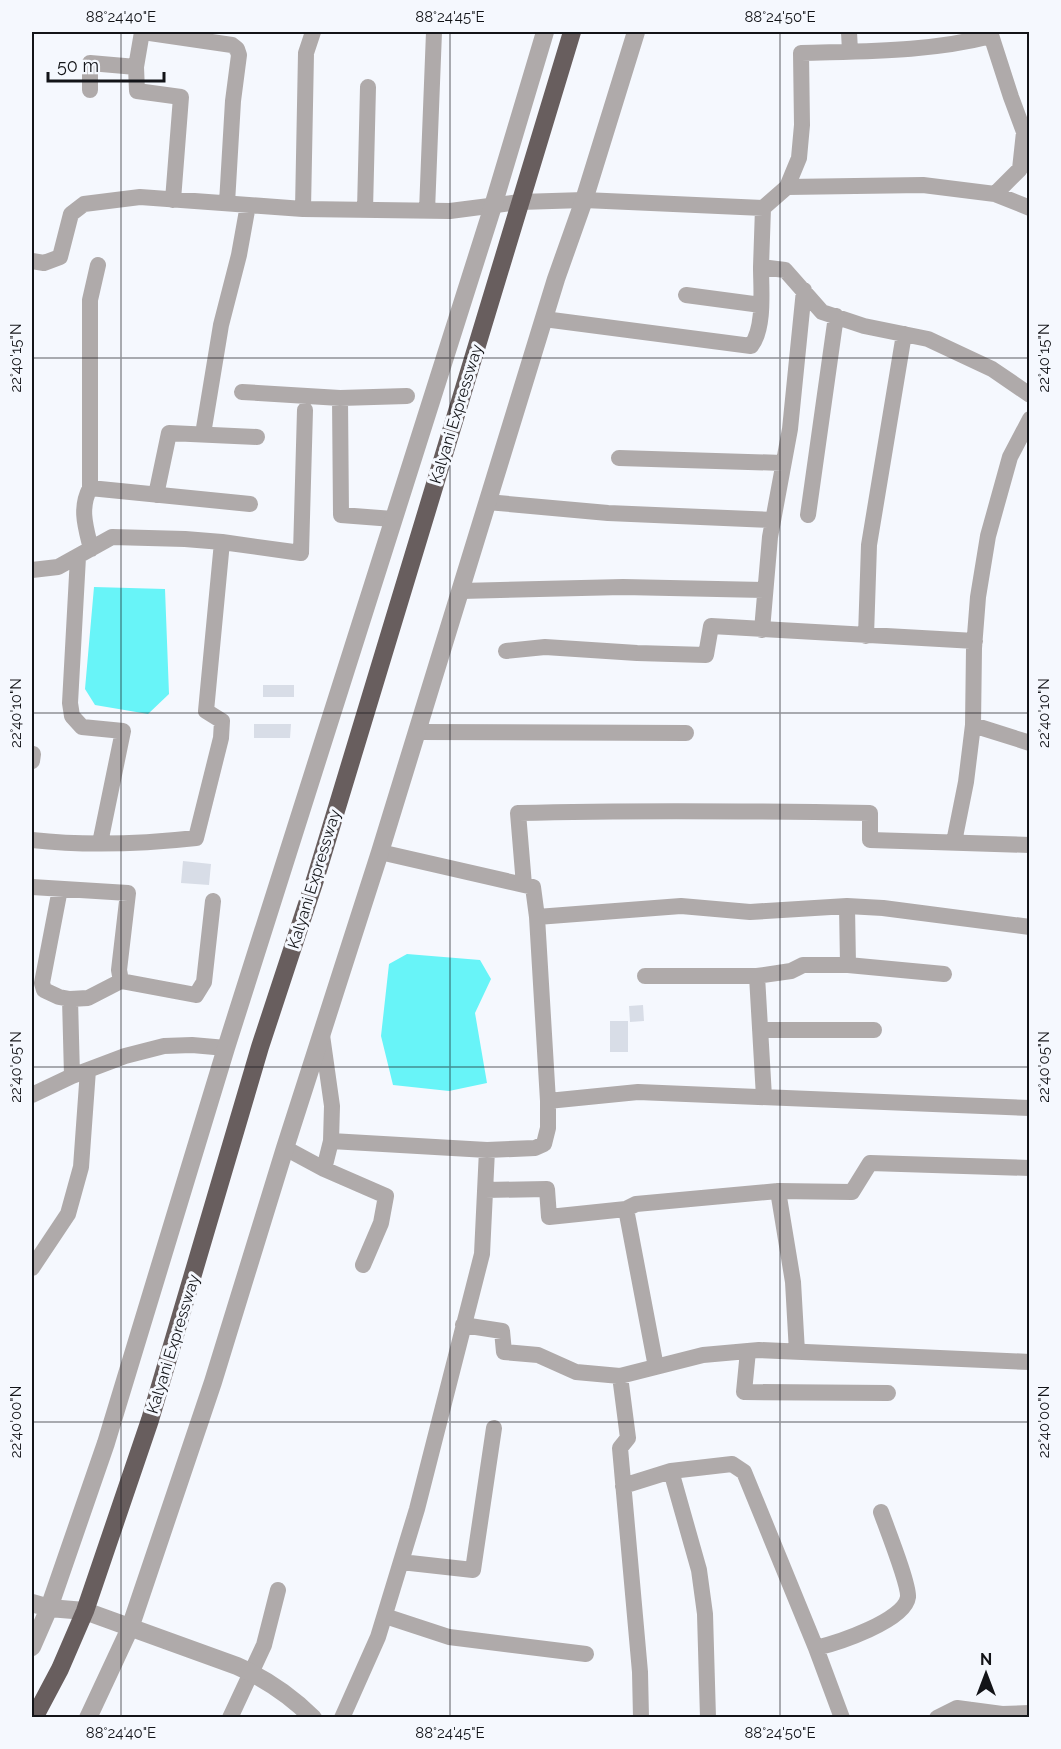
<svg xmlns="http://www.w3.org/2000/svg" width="1061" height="1749" font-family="Raleway,sans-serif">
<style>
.water{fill:#68f4f8}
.building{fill:#d8dde7}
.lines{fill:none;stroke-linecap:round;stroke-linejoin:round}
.minor{stroke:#afaaaa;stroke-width:16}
.tertiary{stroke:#afaaaa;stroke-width:18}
.trunk{stroke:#685e5e;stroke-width:18}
.ticks{fill:none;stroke:#131418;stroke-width:1.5;stroke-opacity:0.45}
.labels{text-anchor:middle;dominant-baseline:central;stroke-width:6;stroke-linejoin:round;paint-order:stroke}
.street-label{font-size:16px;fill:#131418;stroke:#f5f8fe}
.neatline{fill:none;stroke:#131418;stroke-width:2}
.ticks-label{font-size:15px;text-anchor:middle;fill:#131418}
</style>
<rect width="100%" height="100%" fill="#f5f8fe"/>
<!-- water -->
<path class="water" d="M94,587l71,2 4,105 -21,20 -53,-9 -10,-16z
M407,954l73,6 11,19 -16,34 12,70 -38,8 -56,-6 -12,-49 8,-72z"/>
<!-- building -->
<path class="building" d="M263,685h31v12h-31z
M254,724h37l-1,14h-36z
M183,861l28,3 -2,21 -28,-2z
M643,1005l1,16 -14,1 -1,-16z
M610,1021h18v31h-18z"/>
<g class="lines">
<!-- minor -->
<path class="minor" d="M143,32l89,13 5,4 2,6 -6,46 -6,102
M849,32l1,19
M990,32l21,65 13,35 -4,37 -25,25 -72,-9 -136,2 -24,21 -2,59 24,3 37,42 42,14 64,13 64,30 38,26
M136,67l1,24 44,6 -8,103
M90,90v-27l46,4 6,-35
M787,187l12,-29 3,-33 -1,-72c63,-2 128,-1 190,-17
M995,194l35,14
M303,209l3,-156 7,-21
M365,210l3,-123
M427,211l7,-179
M32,261l12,2 16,-6 11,-43 13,-10 56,-7 163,12 147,2 70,-9 64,-2 179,8
M686,295l75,10
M544,319l207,27c14,-18 10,-57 10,-79
M242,392l98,6 67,-2
M340,398l1,117 52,4
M203,434l18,-109 18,-70 9,-50
M619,458l164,5
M90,488l160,16
M156,495l13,-62 88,4
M487,502l121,11 165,7
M808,515l28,-199
M222,542l79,11 4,-143
M91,549c-5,-21 -12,-40 -1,-61v-188l8,-35
M78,557l-8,146 2,13 10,11 41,4 -23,112
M32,570l26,-3 54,-30 73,2 37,3 -16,169 16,10 -1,17 -25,100c-54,6 -110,8 -164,2
M461,591l162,-4 142,3
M762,630l8,-93 20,-108 14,-139
M866,636l3,-91 35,-211
M506,651l39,-4 92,6 69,2 5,-29 264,15
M973,725l57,18
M417,732l269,1
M32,761l1,-7
M954,842l12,-60 7,-57 1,-77 4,-51 10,-61 22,-79 20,-38
M380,852l144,33 -6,-72c117,-3 235,-2 352,0v27l160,5
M524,885l9,2 4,30 144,-11 69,6 97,-6
M32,887l96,6 -9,77 2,11 -33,17 -18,1 2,77
M60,889l-18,94 2,7 15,7 11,2
M537,917l11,184
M848,965l-1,-59 36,2 147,19
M645,976h112l7,121
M757,976l34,-5 12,-6h45l96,9
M121,981l75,14 8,-13 9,-81
M760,1030h114
M322,1035l10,71 -1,35 -7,28
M32,1095l40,-19 53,-20 39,-10 28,-1 34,3
M331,1141l156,9
M285,1148l39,21 62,27 -5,27 -18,42
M485,1190l62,-1 2,28 77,-8 10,-5 142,-13
M626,1209l30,158
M32,1268l36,-54 13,-47 7,-97
M463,1325l39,6 2,21 34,3 38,17 44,4 83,-21 56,-5 271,12
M748,1351l-4,41 144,1
M797,1352l-4,-70 -15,-91 74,1 18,-29 160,5
M620,1376l8,62 -8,10 20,224 1,46
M671,1471l28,99 6,44 3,104
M623,1486l48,-15 61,-7 12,8 72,176 26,70
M401,1562l72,8 21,-142
M385,1616l64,21 137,17
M816,1648c21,-5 89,-27 92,-51 1,-13 -21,-68 -27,-85
M230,1718l34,-73 14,-55
M342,1718l36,-81 39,-128 65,-255 5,-104 48,-2 9,-4 4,-16v-27l90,-9 392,16
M937,1718l20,-10 45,6 28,-1"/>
<!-- tertiary -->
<path class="tertiary" d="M32,1603l17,5 36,3 152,55c27,12 55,31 76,52
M32,1647l17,-39 57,-165 120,-395 267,-842 52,-174
M88,1718l42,-90 83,-246 72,-234 95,-296 176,-573 28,-79 52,-168"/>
<!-- trunk -->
<path class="trunk" d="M34,1718l26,-49 25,-58 65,-191 110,-373 55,-167 257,-848"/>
</g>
<!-- ticks -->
<path class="ticks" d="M121,32v1686M450,32v1686M780,32v1686M32,358h998M32,713h998M32,1067h998M32,1422h998"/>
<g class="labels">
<!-- street labels -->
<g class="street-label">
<text transform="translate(456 414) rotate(-73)">Kalyani Expressway</text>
<text transform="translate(314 879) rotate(-73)">Kalyani Expressway</text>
<text transform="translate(173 1344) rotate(-73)">Kalyani Expressway</text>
</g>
</g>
<!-- border -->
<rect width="1061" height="1749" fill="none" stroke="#f5f8fe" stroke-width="66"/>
<!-- north arrow -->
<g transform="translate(986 1674)" stroke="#f5f8fe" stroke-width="4.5" paint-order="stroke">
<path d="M0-4.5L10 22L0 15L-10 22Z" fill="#131418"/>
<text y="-9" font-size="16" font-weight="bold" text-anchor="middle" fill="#131418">N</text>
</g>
<!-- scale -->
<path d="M48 72v9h116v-9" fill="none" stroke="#131418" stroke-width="3"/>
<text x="57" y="72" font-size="18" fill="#131418" stroke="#f5f8fe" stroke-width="4.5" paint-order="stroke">50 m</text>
<rect x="33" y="33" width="995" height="1683" class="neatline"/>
<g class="ticks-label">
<text x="121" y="22">88°24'40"E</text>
<text x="450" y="22">88°24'45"E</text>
<text x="780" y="22">88°24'50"E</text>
<text transform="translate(16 358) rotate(-90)" y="5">22°40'15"N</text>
<text transform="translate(1044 358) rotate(-90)" y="5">22°40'15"N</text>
<text transform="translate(16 713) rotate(-90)" y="5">22°40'10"N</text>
<text transform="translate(1044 713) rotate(-90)" y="5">22°40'10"N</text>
<text transform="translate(16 1067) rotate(-90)" y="5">22°40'05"N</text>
<text transform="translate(1044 1067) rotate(-90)" y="5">22°40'05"N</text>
<text transform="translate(16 1422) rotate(-90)" y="5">22°40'00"N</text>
<text transform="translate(1044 1422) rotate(-90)" y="5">22°40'00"N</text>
<text x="121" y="1738">88°24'40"E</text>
<text x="450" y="1738">88°24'45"E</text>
<text x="780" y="1738">88°24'50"E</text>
</g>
</svg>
